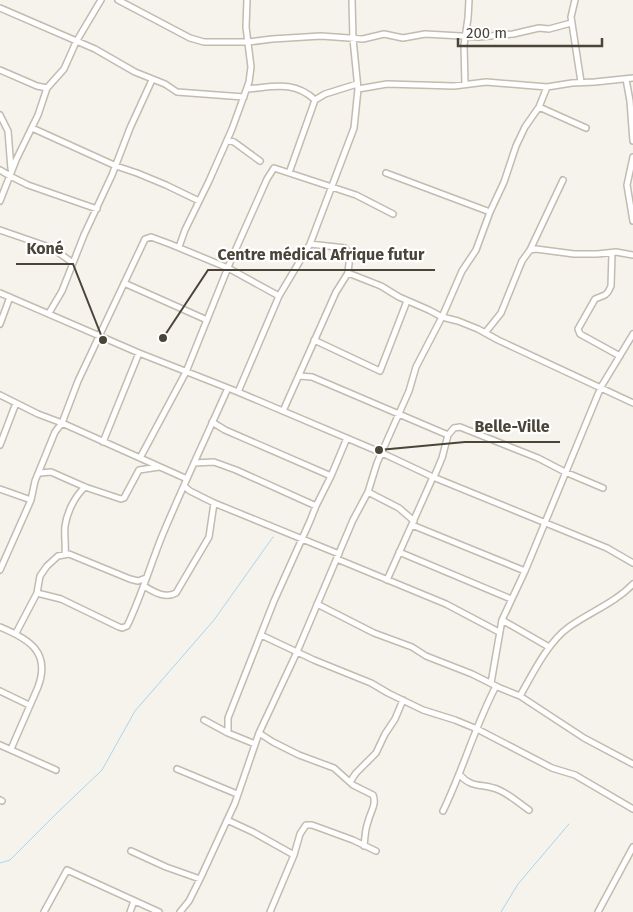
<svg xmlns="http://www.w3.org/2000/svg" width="633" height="912" font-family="'Fira Sans',sans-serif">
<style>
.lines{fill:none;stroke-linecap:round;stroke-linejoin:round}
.stream{stroke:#a9d4f2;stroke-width:1}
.minor-casing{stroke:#c2bbae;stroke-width:8}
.minor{stroke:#fff;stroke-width:5}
.leader{fill:none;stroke:#4b4439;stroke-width:2}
.callout-dot{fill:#4b4439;stroke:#fff;stroke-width:2}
.callout-label{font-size:16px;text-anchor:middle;font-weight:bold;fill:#4b4439;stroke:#fff;stroke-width:4.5;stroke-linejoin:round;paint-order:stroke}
</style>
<rect width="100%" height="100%" fill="#f6f3ec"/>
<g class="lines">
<!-- stream -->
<path class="stream" d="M0,863l10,-3 46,-46 46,-44 33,-59 79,-91 59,-83
M501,912l17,-28 51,-60"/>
<defs>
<path id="minor" d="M118,0l72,38 14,4h45l23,-3 49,-3 42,3 21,-5 19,4 22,-4 54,3 34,-3 26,-6 10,1 22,-6
M575,0l-4,17 10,65
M0,8l95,41 40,23 30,12 12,8 67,5
M0,70l37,16 10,2
M626,79l4,22 3,40
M465,84l-1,-39 4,-27 1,-18
M247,89c26,-2 47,-9 68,11
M358,89l29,-5 67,2 32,-4 61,5 25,-4 23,-1 38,-4
M539,107l47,21
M0,115l8,16 3,38
M32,128l84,38 21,7 29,12 33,16
M227,140l7,2 26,19
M633,157l-6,28 6,36
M0,170l10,6 18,9 69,24
M289,173l26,-73 10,-6 32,-10
M386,173l104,39
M0,201l16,-41 22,-45 9,-27 17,-19 12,-27 25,-42
M0,230l52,18 21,15
M179,247l6,-17 24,-49 23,-52 17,-47 2,-15 -5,-40 1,-27
M530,250l6,-1 38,5h23l19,-2 17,3
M612,253l-1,33 -3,6 -3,3 -10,4 -17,30 2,5 40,22
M348,273l33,13 18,11 30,13 13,7 16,4 20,8 20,11 135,63
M124,283l83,37
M0,293l139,60 99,39 144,61 51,24 174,71 26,15
M49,313l13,-22 22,-56 28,-60 18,-47 22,-48
M0,324l10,-27
M485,333l16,-20 21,-52 8,-11 33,-70
M314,340l66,31 27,-70
M299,376l13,1 136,58
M238,392l41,-96 31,-52 44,-116 4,-39 -5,-50 -1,-39
M0,395l38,19 24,9 125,56
M283,411l53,-119 12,-19 2,-19 -5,-6 -35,-4
M212,422l13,8 106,46
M103,442l36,-89
M0,445l16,-42
M140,458l46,-86 45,-112 36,-81 7,-11 82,27 37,19
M194,463l20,-1 22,8 80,36
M40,473l11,-1 34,15 36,12 3,-1 15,-28 20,-3
M434,477l8,-19 6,-23 6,-7 6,-1 78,31 27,14 38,16
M184,486l6,5 24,12 125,51
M0,489l31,11 4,-19 20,-49 7,-9 16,-42 67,-142 6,-2 19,7 58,24 51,28
M368,492l31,16 15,13
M412,525l113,46
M399,552l112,47
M65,554c1,-10 -1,-19 0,-28 2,-14 10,-30 20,-39
M337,559l109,45 53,28
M0,570l31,-70
M387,580l46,-103
M144,586c10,6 21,13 32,7l33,-56 5,-34
M37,593l24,6 58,28 3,1 5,-2c14,-29 23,-60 35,-90 21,-50 44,-99 66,-148
M317,604l57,29 38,14 14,9 46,18 28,14 20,8 64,42 49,26
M502,620l47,27
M0,627c29,12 51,25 38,60l-27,62
M16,633l21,-40 3,-17 7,-10 11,-10 11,-2 61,25 8,2 8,-3
M261,635l53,25 57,23 17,10 35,17 32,10 22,9 75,39 23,7 58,34
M491,683l11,-63 23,-49 76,-184 32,-53
M0,691l29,14
M520,696c13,-23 28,-54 49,-69 21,-15 46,-24 64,-43
M204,720l24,13 27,11
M228,733v-15l46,-117 36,-80 6,-15 15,-30 16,-38
M259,733l14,9 26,13 35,13 19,17 20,10c4,10 -3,17 -5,27 -3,7 -3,16 -4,24
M0,745l56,25
M177,769l60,25
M460,775c12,14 23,8 39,15 11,5 20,13 30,20
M350,782l6,-9 20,-20 9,-19 10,-15 8,-19
M0,800l2,1
M443,811c20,-41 32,-85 53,-125
M227,820l26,12 41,23
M131,851l35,16 34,12
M44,912l23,-42 92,42
M130,912l4,-11
M180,912l9,-11 11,-22 35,-76 24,-70 38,-81 56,-132 15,-28 9,-29 32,-72 7,-24 26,-50 20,-46 14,-21 14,-38 14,-30 12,-36 9,-19 14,-20 8,-20
M270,912l24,-57 6,-21 6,-9h6l41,15 23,11
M598,912l35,-65"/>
</defs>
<!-- minor casing -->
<use href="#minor" class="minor-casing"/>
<!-- minor -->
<use href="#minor" class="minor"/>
</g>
<!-- callouts -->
<path class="leader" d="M103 340L73 264H16M163 338L208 270H435M379 450L465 442H560"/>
<g class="callout-dot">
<circle cx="103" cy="340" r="5"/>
<circle cx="163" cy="338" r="5"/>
<circle cx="379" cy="450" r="5"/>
</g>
<g class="callout-label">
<text x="45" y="254">Koné</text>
<text x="321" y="260">Centre médical Afrique futur</text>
<text x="512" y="432">Belle-Ville</text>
</g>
<!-- scale -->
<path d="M458 38v8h144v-8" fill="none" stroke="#4b4439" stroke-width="2.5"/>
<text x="466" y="38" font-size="15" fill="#4b4439" stroke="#ffffff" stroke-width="4" paint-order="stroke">200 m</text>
</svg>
